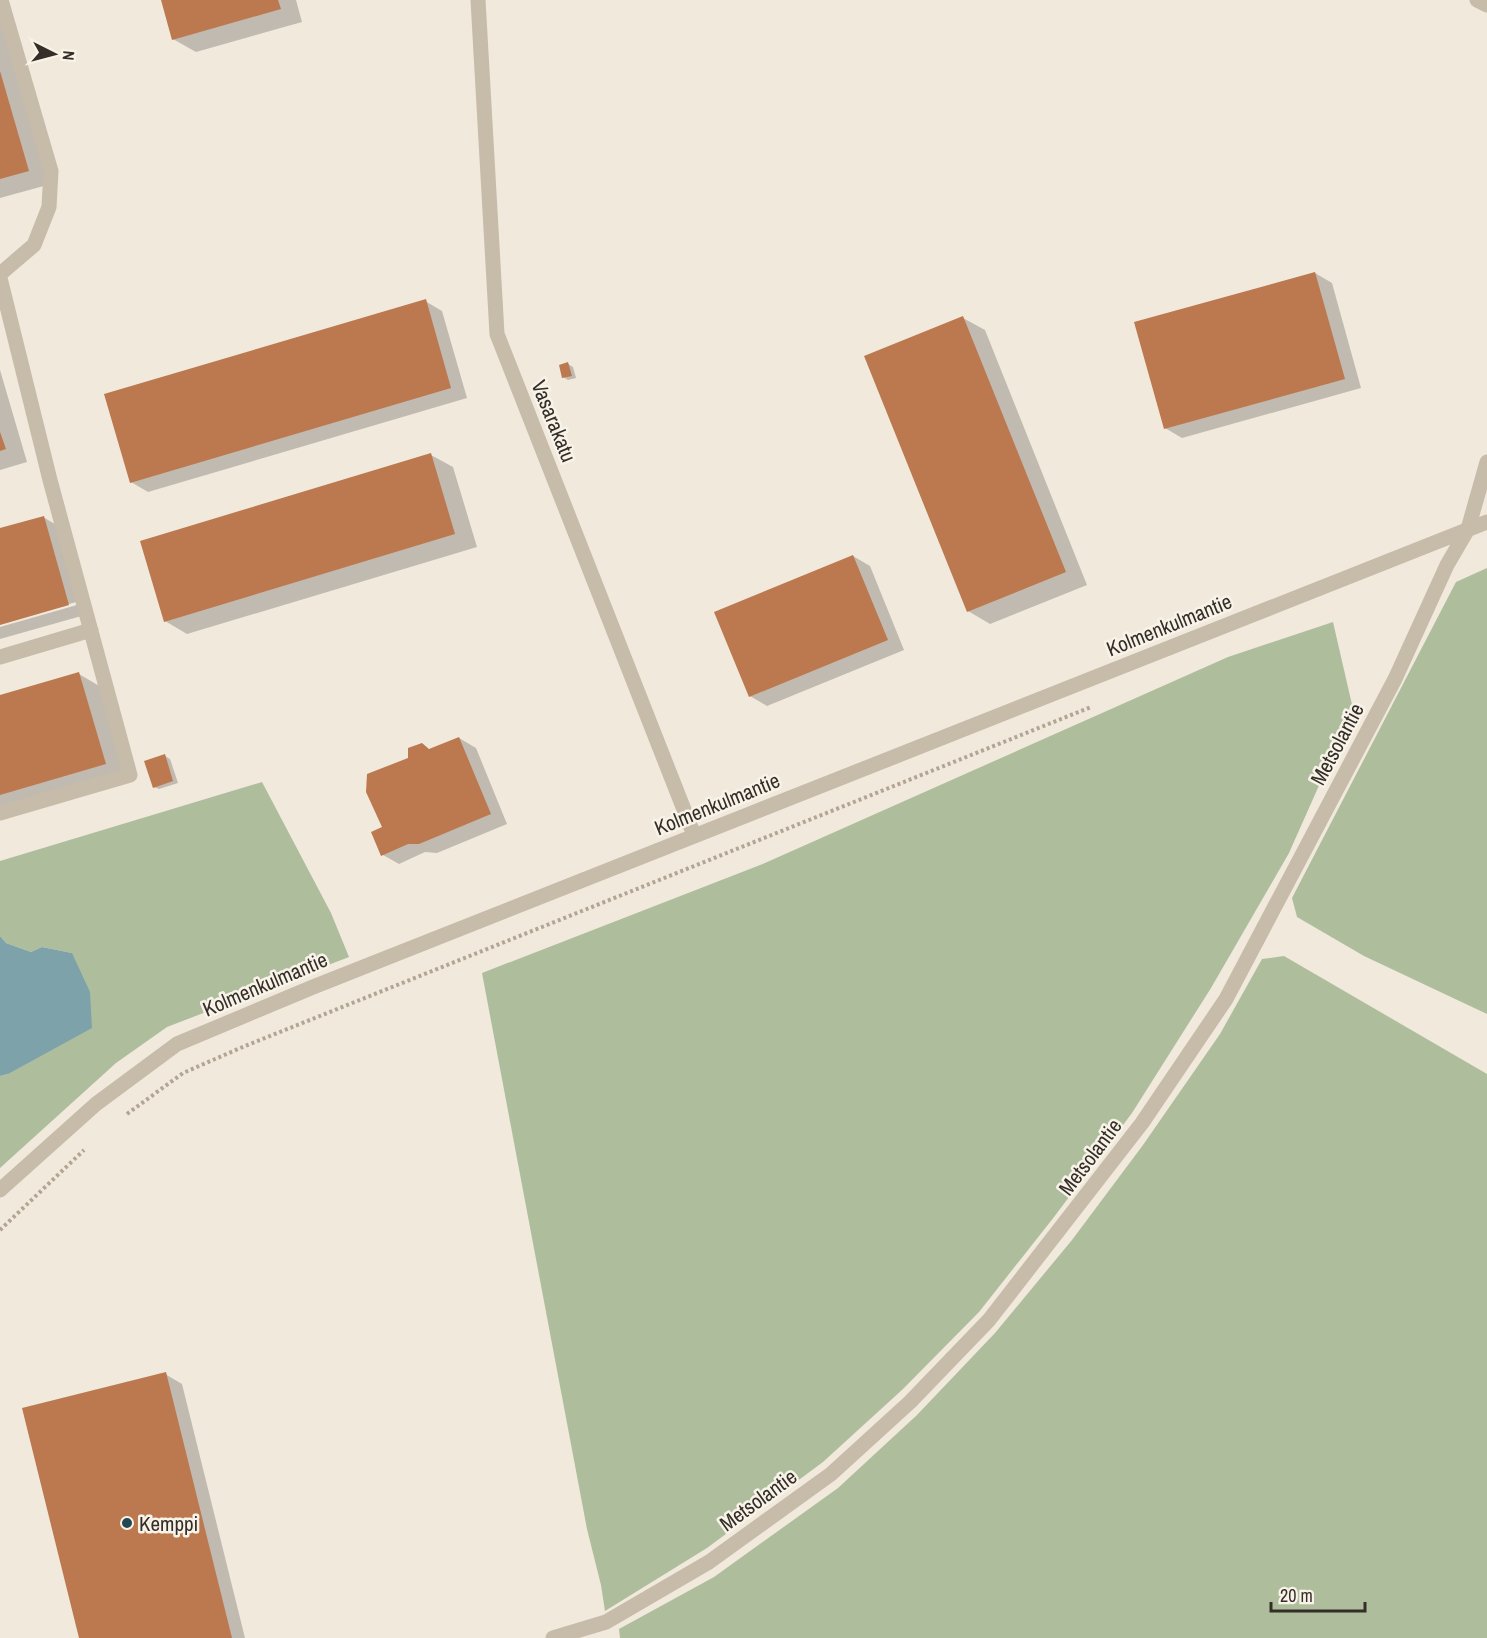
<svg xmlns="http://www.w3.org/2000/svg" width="1487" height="1638" font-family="'Archivo Narrow',sans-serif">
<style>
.green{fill:#aebe9d}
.water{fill:#7ea2aa}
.shadow{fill:#0003}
.building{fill:#bc784e}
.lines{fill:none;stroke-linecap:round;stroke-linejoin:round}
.path{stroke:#b3a594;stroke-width:4;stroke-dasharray:3 3;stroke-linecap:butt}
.minor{stroke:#c7bba9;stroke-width:15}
.poi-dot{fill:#214953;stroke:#f8f3e8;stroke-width:2}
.labels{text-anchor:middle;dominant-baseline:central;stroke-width:5;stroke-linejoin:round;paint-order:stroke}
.street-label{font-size:21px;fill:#352e28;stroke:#f8f3e8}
.poi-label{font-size:21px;fill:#352e28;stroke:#f8f3e8;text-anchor:start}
</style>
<rect width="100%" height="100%" fill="#f0e9dc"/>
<!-- green -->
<path class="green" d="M1487,568v446l-123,-58 -67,-39 -5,-19 164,-316z
M1333,622l20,87 -64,144 -78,135 -79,125 -78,104 -75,95 -76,77 -80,73 -116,86 -102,63 -4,-26 -14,-56 -105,-556 283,-110 463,-206z
M262,782l69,131 18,44 -182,70 -51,36 -116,105v-92l8,-2 64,-121 -30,-6 -11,5 -25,-9 -6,-7v-75z
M1284,956l203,118v564h-867l-1,-9 95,-52 124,-89 79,-73 78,-82 77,-93 71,-95 77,-111 42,-75z"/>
<!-- water -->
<path class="water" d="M0,936l6,7 25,9 11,-5 30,6 18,39 2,36 -84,46 -8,2z"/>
<!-- shadow -->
<path class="shadow" d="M163,0h133l6,22 -106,30 -23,-13z
M0,6l51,178 -51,14z
M1315,273l17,10 29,105 -179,50 -17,-10z
M425,301l17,10 25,87 -319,94 -17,-10z
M963,318l22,12 102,255 -97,39 -22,-13z
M568,364l5,3 3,11 -8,2 -5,-3z
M0,370l27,92 -27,8z
M431,455l22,12 24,80 -290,87 -22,-13z
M43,517l17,10 25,88 -85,24v-12l77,-22 -1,-3 -76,22v-94z
M853,556l17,10 34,84 -137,56 -17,-10z
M79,674l22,13 27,90 -128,36v-117z
M459,738l17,10 31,76 -70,29 -12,-1 -26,12 -16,-9 1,-28 47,-77z
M165,756l5,3 8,24 -19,6 -5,-2z
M165,1374l17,10 63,254h-164z"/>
<!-- building -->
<path class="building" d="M161,0h117l3,9 -109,31z
M0,71l29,100 -29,8z
M1315,272l30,107 -181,50 -30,-107z
M426,299l25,89 -321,95 -26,-89z
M963,316l103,256 -99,40 -103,-256z
M568,362l4,14 -10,2 -3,-13z
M0,432l6,17 -6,2z
M431,453l24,81 -291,88 -24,-81z
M44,516l25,89 -69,20v-97z
M853,555l35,85 -139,57 -35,-85z
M79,672l27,92 -106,31v-100z
M459,737l32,77 -72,30h-11l-27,12 -10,-24 11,-5 -16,-35 1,-18 41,-16v-10l14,-5 7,6z
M165,754l8,27 -20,7 -9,-27z
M166,1372l66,266h-153l-57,-230z"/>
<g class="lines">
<!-- path -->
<path class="path" d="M127,1114l56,-41 62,-27 846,-339
M0,1230l84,-80"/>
<!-- minor -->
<path class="minor" d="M478,0l19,334 197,501
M1477,0l10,5
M0,274l34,-29 15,-38 2,-36 -50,-171
M0,278l50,202 80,295 -130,38
M0,657l91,-27
M0,1190l96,-86 81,-60 136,-57 1174,-465
M553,1638l53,-16 103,-60 122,-88 79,-72 79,-82 153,-197 84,-124 169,-320 52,-114 21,-36 19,-67"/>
</g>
<!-- markers -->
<circle class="poi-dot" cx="127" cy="1523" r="6"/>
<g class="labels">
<!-- street labels -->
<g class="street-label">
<text transform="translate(554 421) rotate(68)">Vasarakatu</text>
<text transform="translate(1169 625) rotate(-22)">Kolmenkulmantie</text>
<text transform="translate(1337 744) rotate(-62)">Metsolantie</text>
<text transform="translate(717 804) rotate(-22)">Kolmenkulmantie</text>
<text transform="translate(265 984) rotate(-23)">Kolmenkulmantie</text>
<text transform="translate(1090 1157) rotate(-53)">Metsolantie</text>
<text transform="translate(758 1500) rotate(-36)">Metsolantie</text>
</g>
<!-- poi labels -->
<g class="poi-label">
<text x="139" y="1523">Kemppi</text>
</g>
</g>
<!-- north arrow -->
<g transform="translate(54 54) rotate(96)" stroke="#f8f3e8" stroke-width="4.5" paint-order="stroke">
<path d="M0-4.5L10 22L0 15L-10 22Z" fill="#352e28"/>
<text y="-9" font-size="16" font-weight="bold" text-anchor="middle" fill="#352e28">N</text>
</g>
<!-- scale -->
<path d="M1271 1602v9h94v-9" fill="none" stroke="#352e28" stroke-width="3"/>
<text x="1280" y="1602" font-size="18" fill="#352e28" stroke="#f8f3e8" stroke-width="4.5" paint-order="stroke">20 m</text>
</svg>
